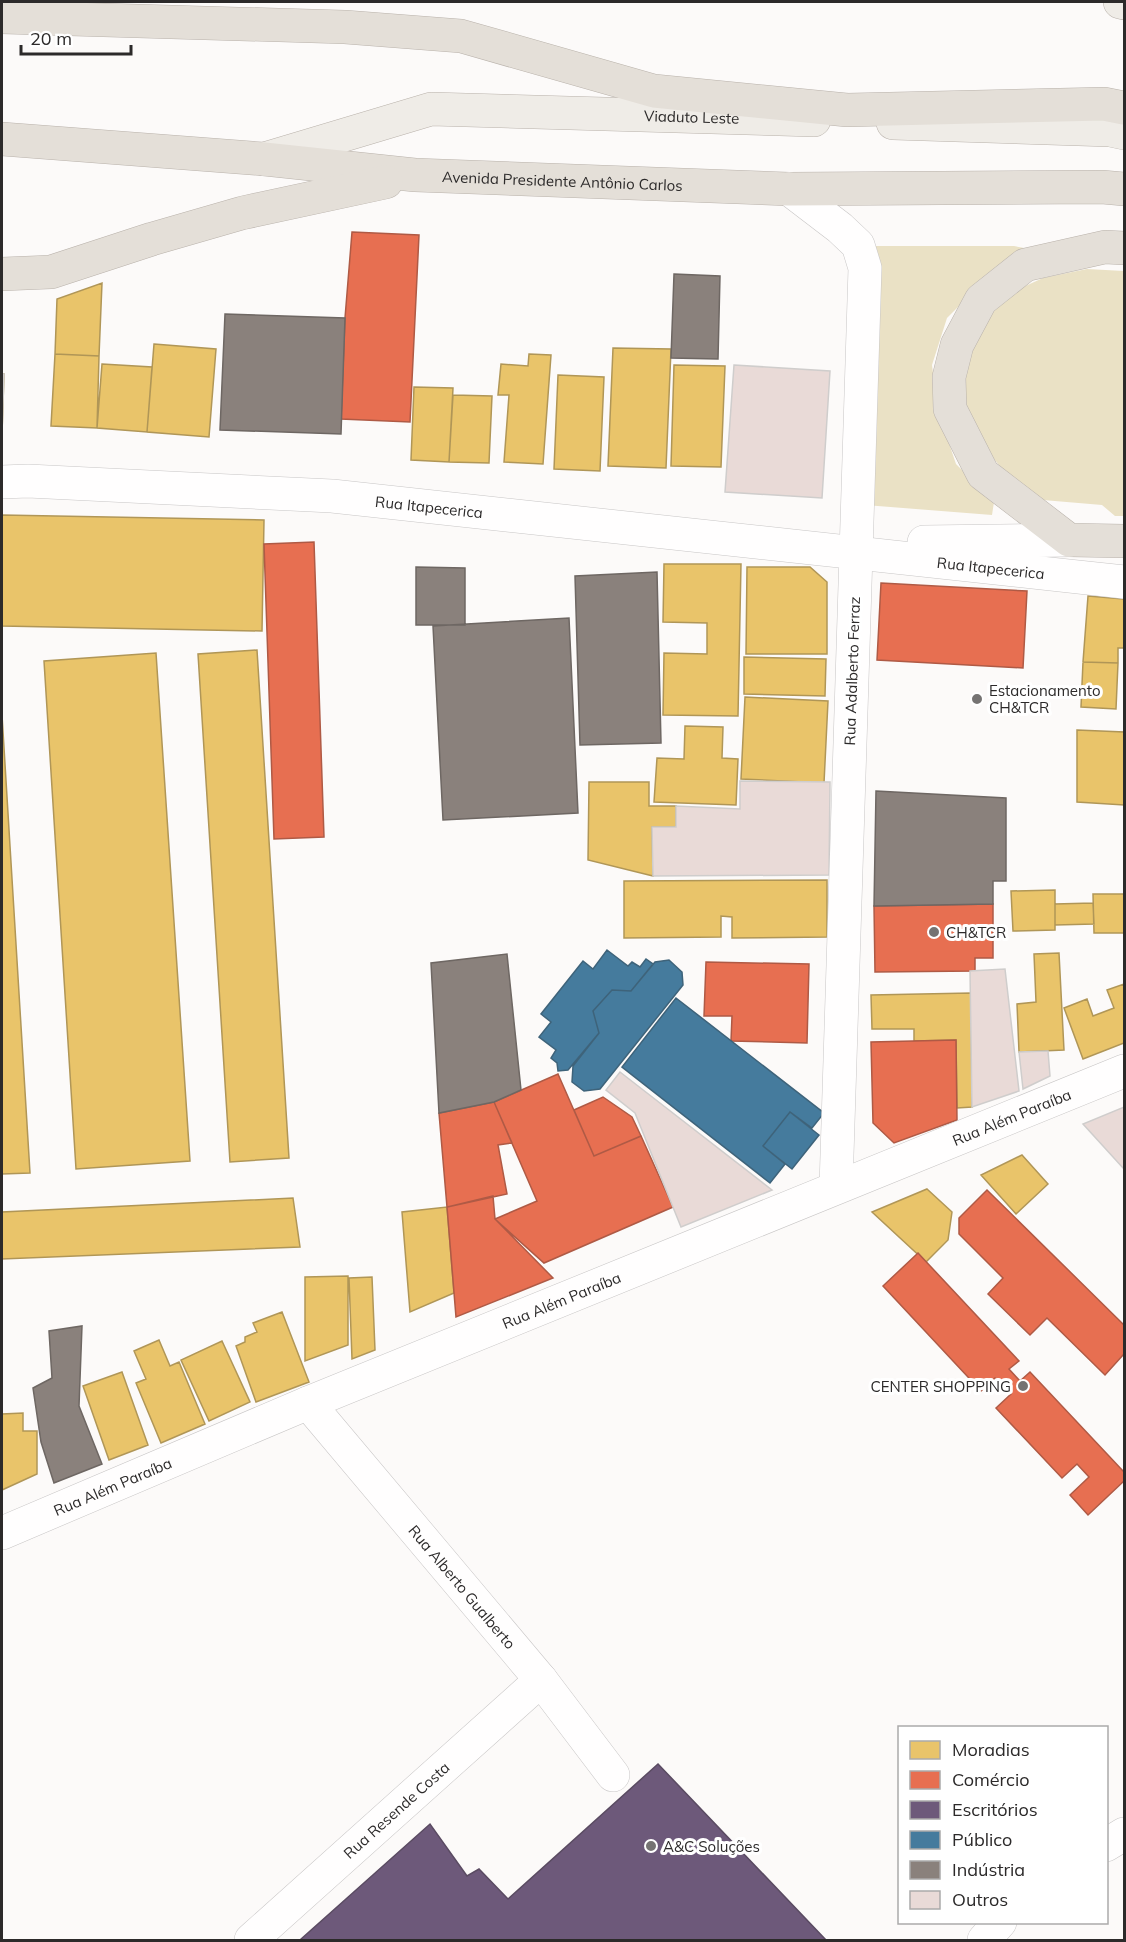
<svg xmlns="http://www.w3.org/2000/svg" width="1126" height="1942" font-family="Mulish,sans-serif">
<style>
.green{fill:#eae1c5}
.homes{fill:#e9c46a;stroke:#b09657;stroke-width:1.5}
.shops{fill:#e76f51;stroke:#af5a45;stroke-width:1.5}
.offices{fill:#6d597a;stroke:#5a4b62;stroke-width:1.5}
.public{fill:#457b9d;stroke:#3e637a;stroke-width:1.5}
.industry{fill:#8a817c;stroke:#6e6763;stroke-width:1.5}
.building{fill:#e9dad7;stroke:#cfcdcc;stroke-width:1.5}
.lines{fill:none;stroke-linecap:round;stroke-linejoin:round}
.minor-casing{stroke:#c8c6c6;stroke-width:34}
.major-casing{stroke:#b9b2ab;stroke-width:34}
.highway-casing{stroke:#b9b2ab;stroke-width:34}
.minor{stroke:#fffefe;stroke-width:33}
.major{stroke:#efece7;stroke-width:33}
.highway{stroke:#e4dfd8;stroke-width:33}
.poi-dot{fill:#757372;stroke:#fff;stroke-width:2}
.labels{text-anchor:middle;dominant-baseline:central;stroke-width:6;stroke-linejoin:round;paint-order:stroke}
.street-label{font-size:15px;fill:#2c2a2a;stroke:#fff}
.poi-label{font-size:15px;fill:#2c2a2a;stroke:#fff;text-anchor:start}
</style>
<rect width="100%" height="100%" fill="#fcfaf9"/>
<!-- green -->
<path class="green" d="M873,246h141l21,4 -42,22 -46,46 -15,47 6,46 18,53 38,38 -2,13 -127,-10z
M1087,269l37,2v245h-9l-13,-11 -59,-5 -39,-29 -21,-25 -17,-42 -1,-34 3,-16 26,-48 16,-13 33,-15z"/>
<!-- homes -->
<path class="homes" d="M102,283l-3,73 -44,-2 2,-55z
M154,344l62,5 -7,88 -62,-5z
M613,348l58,1 -5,119 -58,-2z
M55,354l44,2 -2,72 -46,-2z
M529,354l22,1 -8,109 -39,-2 5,-67h-11l3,-31 27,2z
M102,364l50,3 -5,65 -50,-4z
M674,365l51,1 -4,101 -50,-1z
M2,374h2l-2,59z
M558,375l46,2 -4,94 -46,-2z
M414,387l39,1 -4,74 -38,-2z
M453,395l39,1 -3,67 -40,-1z
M2,515l262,5 -2,111 -260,-5z
M664,564h77l-3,152 -75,-1 1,-62 43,1v-31l-44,-1z
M747,567h63l17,15v72h-81z
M1088,596l36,3v49h-6v15l-35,-1z
M257,650l32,508 -59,4 -32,-508z
M156,653l34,508 -114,8 -32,-508z
M744,657l82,2 -1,37 -81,-2z
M1083,662l35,1 -2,46 -35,-2z
M745,697l83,4 -4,82 -83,-4z
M2,715l28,458 -28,1z
M685,726l38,1 -1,31 16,1 -2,46 -82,-3 3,-44 27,1z
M1077,730l47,2v73l-47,-3z
M589,782h60v24h27v21h-24l1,49 -65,-16z
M827,880v57l-95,1v-21l-11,-1v21l-97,1v-57z
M1055,890v40l-42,1 -2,-40z
M1093,894h31v39h-30z
M1093,903l1,21 -39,1v-21z
M1059,953l5,97 -45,2 -2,-48 19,-2 -2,-48z
M1124,984v59l-41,16 -19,-51 23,-9 6,17 21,-8 -7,-18z
M971,993l1,114 -15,1 -1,-68 -42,1v-12h-42l-1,-34z
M1022,1155l26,29 -32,30 -35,-39z
M927,1189l25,23 -4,28 -22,22 -54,-50z
M293,1198l7,49 -298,12v-47z
M447,1207l7,86 -44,19 -8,-100z
M348,1276v69l-43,16v-84z
M372,1277l3,73 -23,9 -3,-81z
M282,1312l27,70 -53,20 -20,-56 9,-4v-5l12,-5 -4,-9z
M159,1340l11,26 9,-4 26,62 -44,19 -25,-60 10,-4 -12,-28z
M222,1341l28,61 -41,19 -28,-61z
M122,1372l26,73 -39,15 -26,-74z
M23,1413v18h14v43l-35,16v-76z"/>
<!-- shops -->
<path class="shops" d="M352,232l67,3 -9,187 -69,-3 4,-101z
M314,542l10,295 -50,2 -10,-295z
M881,583l146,8 -4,77 -146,-8z
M993,904v54h-18v13l-100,1 -1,-66z
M706,962l103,2 -2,79 -76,-2 1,-25h-28z
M956,1040l1,80 -63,23 -21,-20 -2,-81z
M558,1074l36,82 47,-20 32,71 -129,56 -49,-44 42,-18 -43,-99z
M603,1097l29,20 9,19 -47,20 -20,-46z
M494,1102l18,41 -14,2 9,49 -60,13 -8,-94z
M987,1190l137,135v29l-19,21 -58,-57 -17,17 -42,-41 15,-16 -44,-44v-16z
M493,1196l2,23 58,59 -97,39 -9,-110z
M918,1253l101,108 -10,8 11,12 10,-9 94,100v9l-36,34 -18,-20 19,-18 -12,-13 -15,14 -66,-70 15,-14 -16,-16 -14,13 -98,-105z"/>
<!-- offices -->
<path class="offices" d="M658,1764l168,176h-526l130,-116 37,52 12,-7 29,30z"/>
<!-- public -->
<path class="public" d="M607,950l21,16 4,-4 8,5 6,-8 7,5 -22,27 -19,-1 -19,21 6,22 -31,37 -10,1 -1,-8 -6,-5 5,-8 -17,-13 12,-15 -10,-8 42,-53 10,8z
M669,960l13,12 1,13 -83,104 -16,2 -12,-9 1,-16 26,-33 -6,-22 19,-21 19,1 24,-29z
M676,998l148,115 -12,15 -22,-16 -27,34 22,18 -15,19 -148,-116z
M790,1112l29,23 -27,34 -29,-23z"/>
<!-- industry -->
<path class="industry" d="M674,274l46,2 -2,83 -47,-1z
M225,314l120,4 -4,116 -121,-4z
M416,567l49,1v57h-49z
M657,572l4,171 -81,2 -5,-169z
M569,618l9,195 -135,7 -10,-194z
M876,791l130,7v83h-13v23l-119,2z
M507,954l14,136 -27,12 -55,11 -8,-150z
M82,1326l-3,80 23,58 -48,19 -13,-41 -8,-54 19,-10 -3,-47z"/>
<!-- building -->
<path class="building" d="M734,365l96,6 -8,127 -97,-6z
M2,374h2l-2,59z
M740,781l90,1 -1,93 -176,1 -1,-49h24v-21l64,3z
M1005,969l14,122 -47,16 -2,-136z
M1048,1051l2,25 -27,13 -4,-37z
M620,1072l152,118 -91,37 -46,-114 -29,-23z
M1124,1107v59l-1,2 -40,-44z"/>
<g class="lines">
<defs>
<g id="minor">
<path d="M789,189l51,39 18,17 7,23 -29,919"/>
<path id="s1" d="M2,482l26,-1 304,15 792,86"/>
<path d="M924,542l145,-2"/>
<path id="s2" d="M308,1403l233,277 72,95"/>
<path id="s3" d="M2,1533l306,-130 816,-332"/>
<path d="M1106,1845l18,-11"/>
<path id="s4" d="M251,1940l290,-260"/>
<path d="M984,1940l16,-18"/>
</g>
<g id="major">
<path d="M1120,2l4,1"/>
<path d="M893,123l217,7 14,3"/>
<path id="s5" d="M264,159l167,-50 383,11"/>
</g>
<g id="highway">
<path d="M2,17l343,10 116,9 193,55 193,19 257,-6 20,4"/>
<path id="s6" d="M2,139l262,20 151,16 374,14 313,-2 22,2"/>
<path d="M1124,248l-19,-1 -80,18 -44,35 -24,45 -8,32 1,32 33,65 86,66 55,1"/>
<path d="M2,274l49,-2 101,-33 90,-26 144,-31"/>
</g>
</defs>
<!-- minor casing -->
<use href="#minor" class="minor-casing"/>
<!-- major casing -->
<use href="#major" class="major-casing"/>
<!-- highway casing -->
<use href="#highway" class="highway-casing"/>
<!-- minor -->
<use href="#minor" class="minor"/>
<!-- major -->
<use href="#major" class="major"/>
<!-- highway -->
<use href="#highway" class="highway"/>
</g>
<!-- markers -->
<g class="poi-dot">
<circle cx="977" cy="699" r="6"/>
<circle cx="934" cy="932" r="6"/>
<circle cx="1023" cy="1386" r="6"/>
<circle cx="651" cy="1846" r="6"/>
</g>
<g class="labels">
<!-- street labels -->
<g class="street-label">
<text stroke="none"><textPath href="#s5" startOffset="435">Viaduto Leste</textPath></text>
<text stroke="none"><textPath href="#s6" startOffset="562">Avenida Presidente Antônio Carlos</textPath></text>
<text stroke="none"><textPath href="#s1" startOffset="428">Rua Itapecerica</textPath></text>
<text stroke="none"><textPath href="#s1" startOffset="993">Rua Itapecerica</textPath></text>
<text transform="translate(852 671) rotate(-88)">Rua Adalberto Ferraz</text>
<text stroke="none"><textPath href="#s3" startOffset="1092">Rua Além Paraíba</textPath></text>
<text stroke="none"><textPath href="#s3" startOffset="606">Rua Além Paraíba</textPath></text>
<text stroke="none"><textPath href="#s3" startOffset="120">Rua Além Paraíba</textPath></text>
<text stroke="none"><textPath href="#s2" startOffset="240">Rua Alberto Gualberto</textPath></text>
<text stroke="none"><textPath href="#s4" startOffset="195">Rua Resende Costa</textPath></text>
</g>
<!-- poi labels -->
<g class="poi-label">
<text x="989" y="690">Estacionamento<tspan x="989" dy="17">CH&amp;TCR</tspan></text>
<text x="946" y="932">CH&amp;TCR</text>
<text x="1011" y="1386" text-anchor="end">CENTER SHOPPING</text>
<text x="663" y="1846">A&amp;C Soluções</text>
</g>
</g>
<!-- border -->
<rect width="1126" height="1942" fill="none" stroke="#2c2a2a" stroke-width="6"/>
<!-- legend -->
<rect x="898" y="1726" width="210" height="198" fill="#ffffff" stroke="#abaaaa" stroke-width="1.5"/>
<rect x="910" y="1741" width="30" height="18" fill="#e9c46a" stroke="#abaaaa" stroke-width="1.5"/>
<text x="952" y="1756" font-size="18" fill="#2c2a2a">Moradias</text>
<rect x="910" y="1771" width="30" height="18" fill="#e76f51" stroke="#abaaaa" stroke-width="1.5"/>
<text x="952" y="1786" font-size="18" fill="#2c2a2a">Comércio</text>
<rect x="910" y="1801" width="30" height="18" fill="#6d597a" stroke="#abaaaa" stroke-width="1.5"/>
<text x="952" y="1816" font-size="18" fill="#2c2a2a">Escritórios</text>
<rect x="910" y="1831" width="30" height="18" fill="#457b9d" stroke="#abaaaa" stroke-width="1.5"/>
<text x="952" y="1846" font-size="18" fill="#2c2a2a">Público</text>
<rect x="910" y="1861" width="30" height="18" fill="#8a817c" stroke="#abaaaa" stroke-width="1.5"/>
<text x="952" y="1876" font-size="18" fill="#2c2a2a">Indústria</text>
<rect x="910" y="1891" width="30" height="18" fill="#e9dad7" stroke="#abaaaa" stroke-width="1.5"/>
<text x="952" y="1906" font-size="18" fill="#2c2a2a">Outros</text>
<!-- scale -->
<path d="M21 45v9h110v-9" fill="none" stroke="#2c2a2a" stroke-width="3"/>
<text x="30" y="45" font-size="18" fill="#2c2a2a" stroke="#ffffff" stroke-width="4.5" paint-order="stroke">20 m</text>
</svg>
